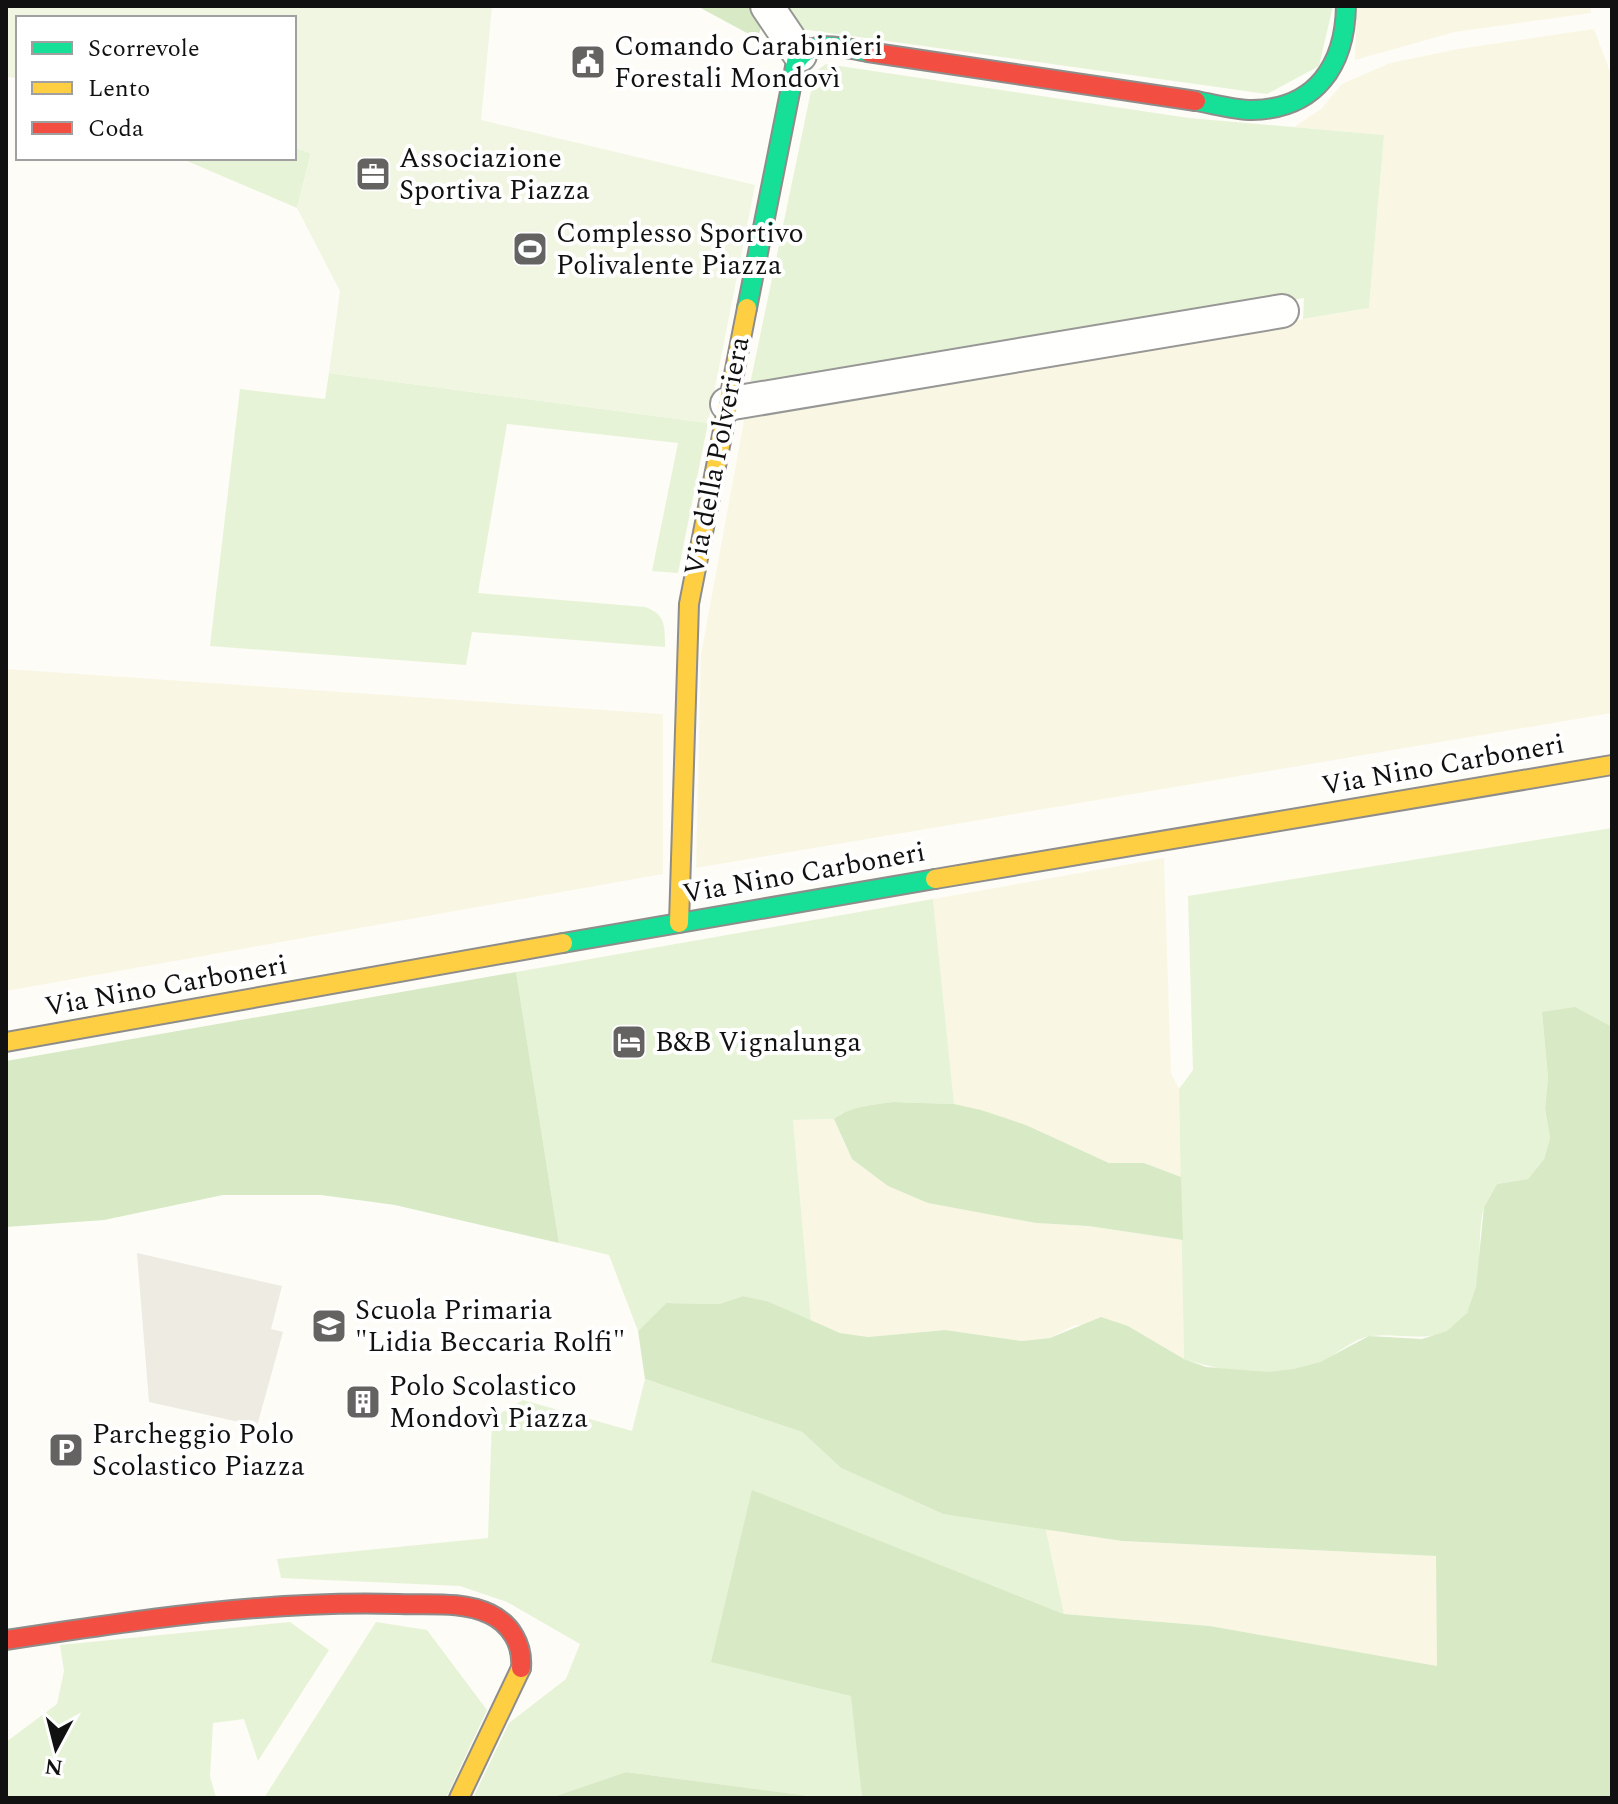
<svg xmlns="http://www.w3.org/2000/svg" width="1618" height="1804" font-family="Spectral,serif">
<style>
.farmland{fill:#f9f7e4}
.green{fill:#e7f3d7}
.forest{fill:#d8eac5}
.pitch{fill:#f0f6e1}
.plaza{fill:#edebe2}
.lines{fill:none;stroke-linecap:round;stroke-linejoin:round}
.street-casing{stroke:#979795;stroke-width:36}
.fast-casing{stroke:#8e8d8b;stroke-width:22}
.slow-casing{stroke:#8e8d8b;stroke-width:22}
.jam-casing{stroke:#8e8d8b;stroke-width:22}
.street{stroke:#fffffe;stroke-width:32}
.fast{stroke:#16e098;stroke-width:18}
.slow{stroke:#ffcf43;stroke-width:18}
.jam{stroke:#f24e42;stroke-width:18}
.labels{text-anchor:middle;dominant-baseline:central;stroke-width:8;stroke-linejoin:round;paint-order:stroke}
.poi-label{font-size:28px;fill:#111;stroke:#fff;text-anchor:start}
.street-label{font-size:28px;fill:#111;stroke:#fff}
</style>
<rect width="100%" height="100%" fill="#fdfcf7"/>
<!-- farmland -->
<path class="farmland" d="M1357,6h233l1,7 -136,19 -100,28z
M1594,29l18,48v636l-916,155 5,-213 44,-240 624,-107 15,-173 -90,-8 27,-18 21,-25 48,-21 68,-14z
M6,669l657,45v160l-657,117z
M1164,858l7,215 8,16 2,88 -37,-14h-35l-83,-38 -72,-21 -21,-205z
M834,1119l18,40 136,54 48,10 52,3 95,14 1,119 -56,-33 -53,-1 -25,13 -28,3 -77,-11 -77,7 -28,-4 -29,-12 -18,-201z
M1045,1526l77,15 315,15v111l-227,-41 -146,-12z"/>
<!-- green -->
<path class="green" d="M780,6h553l-14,60 -52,28 -473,-66z
M826,64l363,54 195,17 -15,173 -66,11 1,-21 -555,91 66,-317z
M294,147l17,6 -14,55 -117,-50h114z
M329,373l379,50 -30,150 -26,-2 26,-128 -171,-19 -29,169 167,14c21,7 20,20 20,40l-193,-15 -6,33 -256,-19 30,-257 85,10z
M1612,828v199l-70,-15 6,66 -3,30 5,30 -6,21 -16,20 -31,5c-4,8 -11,17 -14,27 -7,31 2,75 -16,102 -24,36 -62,19 -96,23 -16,2 -34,18 -49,25 -41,18 -98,12 -138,-2l-5,-270 14,-19 -5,-174z
M933,899l21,205 -61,-2 -28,4 -23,7 -8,6 -41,1 18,201 -44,-20 -24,-5 -24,8 -53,-1 -28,28 -29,-76 -50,-12 -43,-271z
M645,1379l157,53 39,36 102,46 102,12 19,88 -312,-123 100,205 10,102h-38l-198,-26 -76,26h-77l36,-75 57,-44 14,-35 -73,-42 -47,-16 -179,-8 -4,-19 211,-21 4,-120 31,-18 109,31z
M290,1622l39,28 -71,111 -14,-42 -31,4 -3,53 6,22h-210v-56l51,-38 7,-33 -4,-26z
M376,1622l51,8 60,80 -41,88h-182z"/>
<!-- forest -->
<path class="forest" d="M697,6h55l10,16 -4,17z
M516,972l43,271 -164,-38 -74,-10h-98l-119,25 -98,7v-166z
M1575,1007l37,20v771h-750l-11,-102 -140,-34 41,-172 312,124 146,12 227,40 -1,-110 -314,-15 -179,-27 -102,-46 -39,-36 -157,-53 -7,-48 28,-28 53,1 24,-8 24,5 73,32 28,4 77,-7 77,11 28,-3 51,-21 27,9 56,33 22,8 62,5 26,-3 26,-7 49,-26 53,3 25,-8 20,-18 9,-26 8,-80 13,-23 31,-5 16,-20 6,-21 -5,-30 3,-30 -6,-66z
M893,1102l61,2 27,6 45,15 83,38h35l37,14 2,63 -95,-14 -52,-3 -108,-20 -40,-17 -36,-27 -18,-40c16,-13 39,-14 59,-17z
M626,1772l198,26h-274z"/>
<!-- pitch -->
<path class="pitch" d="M6,6h486l-11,114 274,65 -47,238 -379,-50 11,-82 -43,-83 14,-54 -17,-7v-129h-276v60l-12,-1z"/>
<!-- plaza -->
<path class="plaza" d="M137,1253l145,33 -11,43 12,3 -26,94 -108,-24z"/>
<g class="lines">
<defs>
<path id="street" d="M767,6l33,49
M727,404l555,-93"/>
<path id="fast" d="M1196,101c18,3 38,9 56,9 65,-1 93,-46 94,-104
M747,308l49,-246c15,-25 48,-14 72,-10
M563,943l372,-64"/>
<path id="slow" d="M935,879l677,-114
M679,923l10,-319 58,-296
M6,1042l557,-99
M459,1798l62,-130"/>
<path id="jam" d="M868,52l328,49
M6,1640c131,-20 261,-40 393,-36 29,1 64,-3 91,10 21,10 33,31 31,54"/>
</defs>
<!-- street casing -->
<use href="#street" class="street-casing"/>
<!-- fast casing -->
<use href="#fast" class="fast-casing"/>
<!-- slow casing -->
<use href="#slow" class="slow-casing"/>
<!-- jam casing -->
<use href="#jam" class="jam-casing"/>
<!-- street -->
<use href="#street" class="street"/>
<!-- fast -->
<use href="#fast" class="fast"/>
<!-- slow -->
<use href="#slow" class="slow"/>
<!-- jam -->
<use href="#jam" class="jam"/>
</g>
<!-- icons -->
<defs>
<symbol id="civic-square" viewBox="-11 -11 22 22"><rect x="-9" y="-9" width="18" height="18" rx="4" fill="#646362" stroke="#fff"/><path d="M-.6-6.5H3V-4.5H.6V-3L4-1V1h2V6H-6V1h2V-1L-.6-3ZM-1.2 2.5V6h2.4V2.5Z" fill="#fff"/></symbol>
<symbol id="office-square" viewBox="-11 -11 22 22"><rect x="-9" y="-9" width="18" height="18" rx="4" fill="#646362" stroke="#fff"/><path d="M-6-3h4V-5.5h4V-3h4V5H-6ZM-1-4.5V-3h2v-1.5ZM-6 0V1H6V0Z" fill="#fff"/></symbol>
<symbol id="stadium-square" viewBox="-11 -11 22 22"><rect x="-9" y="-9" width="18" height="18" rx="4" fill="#646362" stroke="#fff"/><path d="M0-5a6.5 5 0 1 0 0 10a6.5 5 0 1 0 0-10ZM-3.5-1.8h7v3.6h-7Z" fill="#fff"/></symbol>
<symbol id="hotel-square" viewBox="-11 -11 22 22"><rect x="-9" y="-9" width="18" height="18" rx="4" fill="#646362" stroke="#fff"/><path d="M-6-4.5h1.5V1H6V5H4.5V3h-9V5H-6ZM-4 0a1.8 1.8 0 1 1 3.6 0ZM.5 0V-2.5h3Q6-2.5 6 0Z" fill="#fff"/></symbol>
<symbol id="school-square" viewBox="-11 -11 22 22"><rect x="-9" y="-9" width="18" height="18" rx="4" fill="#646362" stroke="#fff"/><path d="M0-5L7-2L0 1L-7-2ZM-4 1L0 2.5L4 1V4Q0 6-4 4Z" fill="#fff"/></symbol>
<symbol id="building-square" viewBox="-11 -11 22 22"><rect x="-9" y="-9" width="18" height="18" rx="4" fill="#646362" stroke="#fff"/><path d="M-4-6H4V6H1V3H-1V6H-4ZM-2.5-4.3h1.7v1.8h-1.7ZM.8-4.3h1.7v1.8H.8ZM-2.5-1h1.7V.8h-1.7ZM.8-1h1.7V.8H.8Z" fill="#fff"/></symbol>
<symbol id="parking-square" viewBox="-11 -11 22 22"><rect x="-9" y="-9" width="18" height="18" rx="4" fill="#646362" stroke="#fff"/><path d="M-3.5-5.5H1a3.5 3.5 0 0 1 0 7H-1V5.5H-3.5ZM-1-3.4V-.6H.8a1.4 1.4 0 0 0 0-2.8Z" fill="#fff"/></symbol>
</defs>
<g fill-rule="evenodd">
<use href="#civic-square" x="568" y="42" width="40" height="40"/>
<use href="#office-square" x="353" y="154" width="40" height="40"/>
<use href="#stadium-square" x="510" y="229" width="40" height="40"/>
<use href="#hotel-square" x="609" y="1022" width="40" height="40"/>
<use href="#school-square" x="309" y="1306" width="40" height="40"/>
<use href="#building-square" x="343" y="1382" width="40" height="40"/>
<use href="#parking-square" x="46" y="1430" width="40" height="40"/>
</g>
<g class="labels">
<!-- poi labels -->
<g class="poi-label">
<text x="614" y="46">Comando Carabinieri<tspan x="614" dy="32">Forestali Mondovì</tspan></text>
<text x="399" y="158">Associazione<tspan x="399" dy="32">Sportiva Piazza</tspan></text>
<text x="556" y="233">Complesso Sportivo<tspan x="556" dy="32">Polivalente Piazza</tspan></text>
<text x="655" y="1042">B&amp;B Vignalunga</text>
<text x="355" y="1310">Scuola Primaria<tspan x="355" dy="32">"Lidia Beccaria Rolfi"</tspan></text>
<text x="389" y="1386">Polo Scolastico<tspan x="389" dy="32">Mondovì Piazza</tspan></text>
<text x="92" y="1434">Parcheggio Polo<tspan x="92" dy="32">Scolastico Piazza</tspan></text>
</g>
<!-- street labels -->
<g class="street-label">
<text transform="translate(717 456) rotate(-79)">Via della Polveriera</text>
<text transform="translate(1443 765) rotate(-10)">Via Nino Carboneri</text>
<text transform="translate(804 873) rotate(-10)">Via Nino Carboneri</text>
<text transform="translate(166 986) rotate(-10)">Via Nino Carboneri</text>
</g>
</g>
<!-- border -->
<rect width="1618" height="1804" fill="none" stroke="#111111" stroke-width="16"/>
<!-- legend -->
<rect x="16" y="16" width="280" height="144" fill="#ffffff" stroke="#a0a0a0" stroke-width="2"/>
<rect x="32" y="42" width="40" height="12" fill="#16e098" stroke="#a0a0a0" stroke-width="2"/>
<text x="88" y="56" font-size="24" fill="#111111">Scorrevole</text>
<rect x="32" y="82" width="40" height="12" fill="#ffcf43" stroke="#a0a0a0" stroke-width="2"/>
<text x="88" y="96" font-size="24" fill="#111111">Lento</text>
<rect x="32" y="122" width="40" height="12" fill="#f24e42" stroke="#a0a0a0" stroke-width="2"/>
<text x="88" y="136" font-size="24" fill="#111111">Coda</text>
<!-- north arrow -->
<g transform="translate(56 1748) rotate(187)" stroke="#ffffff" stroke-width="6" paint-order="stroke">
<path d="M0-6L14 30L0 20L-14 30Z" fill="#111111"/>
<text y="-12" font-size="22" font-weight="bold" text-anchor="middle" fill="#111111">N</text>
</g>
</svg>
